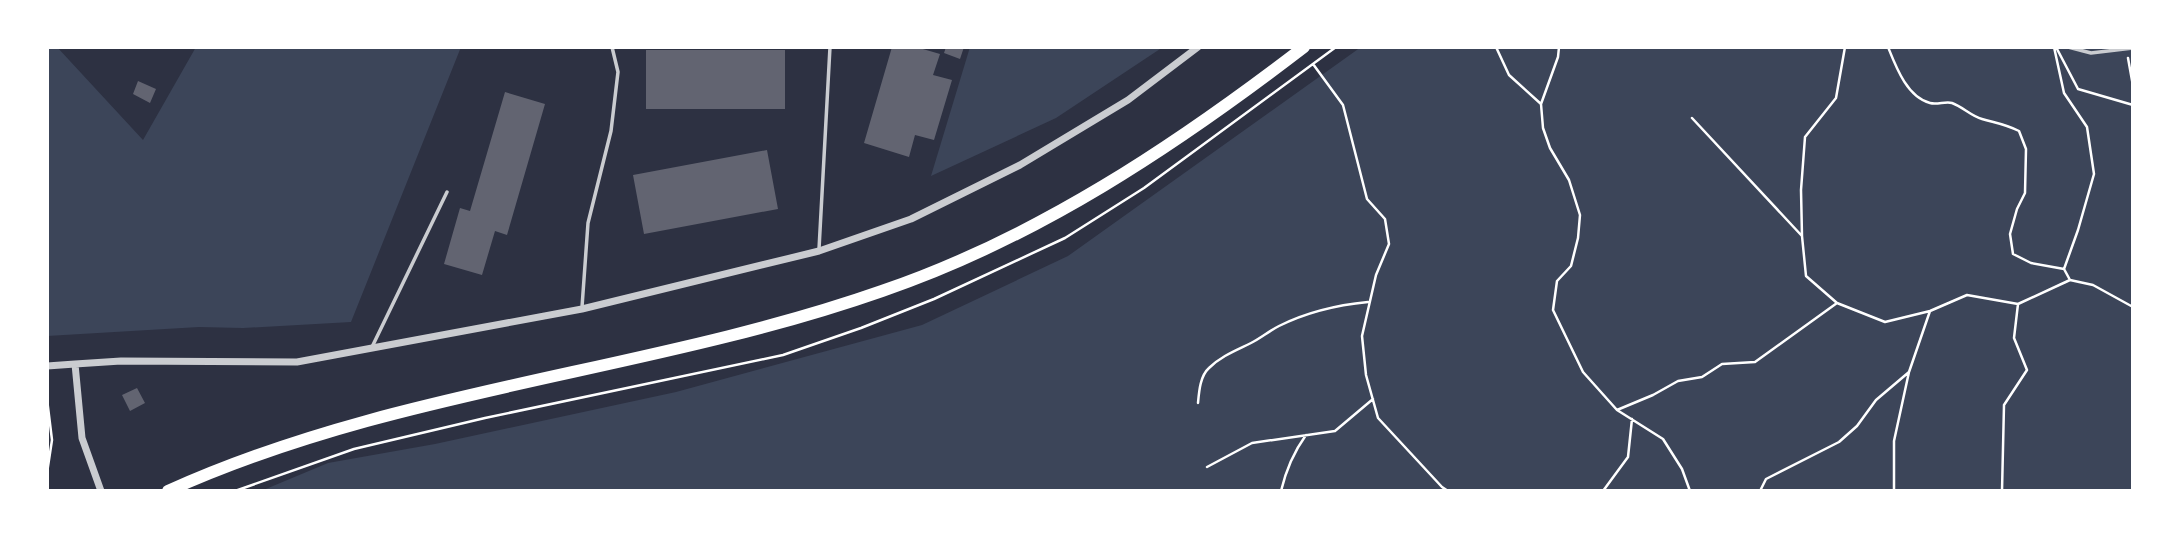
<svg xmlns="http://www.w3.org/2000/svg" width="2180" height="538" font-family="Signika,sans-serif">
<style>
.green{fill:#3c4559}
.building{fill:#626471}
.lines{fill:none;stroke-linecap:round;stroke-linejoin:round}
.path{stroke:#fff;stroke-width:2.5}
.service{stroke:#caccd0;stroke-width:3.5}
.minor{stroke:#caccd0;stroke-width:7}
.primary{stroke:#fff;stroke-width:12}
</style>
<rect width="100%" height="100%" fill="#2d3142"/>
<!-- green -->
<path class="green" d="M47,47h10l86,93 53,-93h265l-110,275 -108,6 -44,-1 -152,9z
M970,47h193l-107,71 -125,58z
M1361,47h772v444h-1872l67,-28 107,-19 241,-52 246,-67 146,-69z"/>
<!-- building -->
<path class="building" d="M892,47h24l24,7 -7,21 19,5 -18,60 -19,-5 -6,22 -45,-14z
M946,47h18l-4,12 -16,-6z
M646,50h139v59h-139z
M138,81l18,8 -6,14 -17,-9z
M505,92l40,12 -38,131 -12,-4 -13,44 -38,-11 16,-56 10,3z
M767,150l11,59 -134,25 -11,-59z
M137,388l8,15 -15,8 -8,-16z"/>
<g class="lines">
<!-- path -->
<path class="path" d="M1496,47l13,28 32,29
M1559,47l-1,10 -17,47 2,24 7,20 19,32 11,35 -2,23 -7,28 -14,15 -4,29 30,62 34,38 46,29 19,30 8,22
M1888,47c8,20 19,50 42,56 7,2 16,-2 22,0 11,4 19,13 30,16 14,4 23,5 37,12l7,18 -1,44 -8,16 -7,25 3,20 18,9 33,6
M2054,47l10,46 23,34 7,47 -16,56 -14,39 6,11
M2056,47l22,42 55,16
M2128,58l5,28
M1313,64l30,41 24,94 18,20 4,25 -13,31 -14,61 4,39 12,43 64,69 6,4
M1692,118l110,118
M1837,303l-31,-27 -4,-40 -1,-46 4,-53 31,-39 9,-51
M47,399l5,41 -5,33
M1198,403c1,-11 2,-27 11,-35 12,-12 28,-18 42,-25 10,-5 18,-12 28,-17 28,-14 58,-21 89,-24
M1617,410l36,-15 25,-14 24,-4 20,-13 33,-2 82,-59 48,19 45,-11 37,-16 51,9 52,-24 23,5 40,22
M1207,467l45,-24 83,-12 38,-32
M235,491l119,-42 131,-31 298,-63 78,-27 73,-29 131,-61 79,-50 192,-141
M1281,491c5,-21 12,-38 25,-56
M1603,491l25,-34 4,-38
M1760,491l6,-12 73,-37 18,-16 19,-26 33,-28
M1894,491v-50l15,-69 21,-61
M2002,491l2,-86 23,-35 -13,-32 4,-34"/>
<!-- service -->
<path class="service" d="M2068,47l23,6 42,-5
M819,249l11,-202
M582,307l6,-84 23,-92 7,-59 -6,-25
M372,347l75,-155"/>
<!-- minor -->
<path class="minor" d="M75,364l46,-3 176,1 285,-53 237,-58 92,-32 109,-54 108,-65 70,-53
M47,366l28,-2 7,74 19,53"/>
<!-- primary -->
<path class="primary" d="M168,491c227,-103 480,-118 714,-200 155,-53 293,-145 422,-244"/>
</g>
<!-- border -->
<rect width="2180" height="538" fill="none" stroke="#ffffff" stroke-width="98"/>
</svg>
